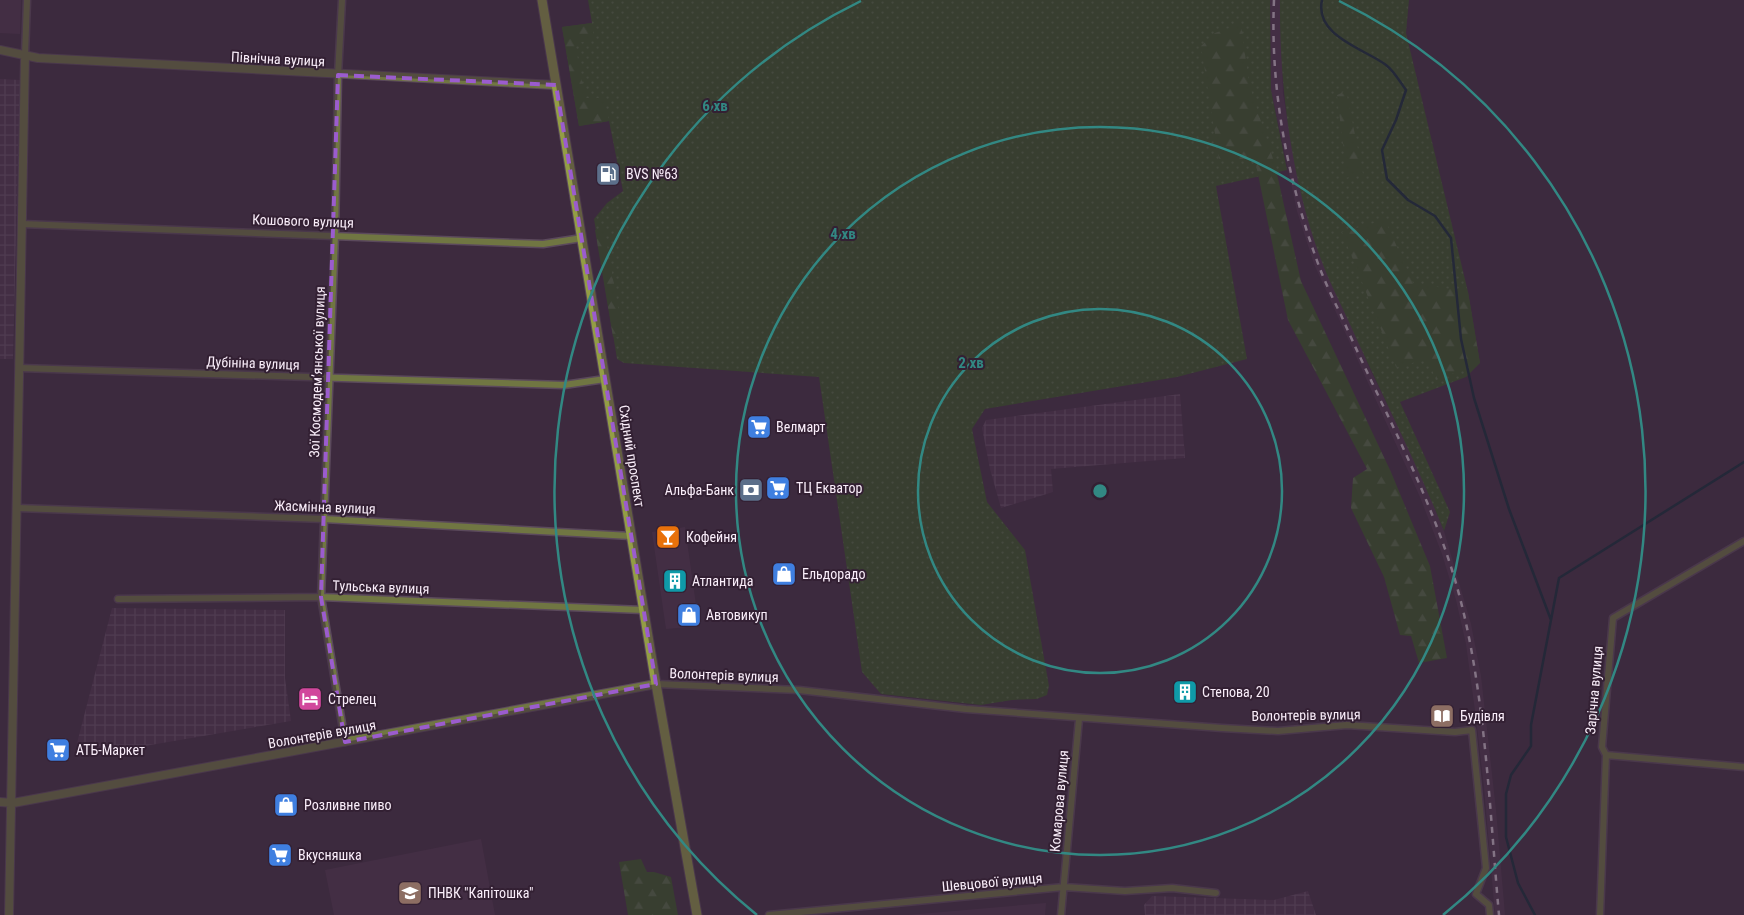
<svg xmlns="http://www.w3.org/2000/svg" width="1744" height="915" font-family="'Roboto Condensed',sans-serif">
<style>
.built{fill:#4c344d}
.industrial{fill:url(#industrial-grid)}
.grass{fill:url(#grass-dots)}
.forest{fill:url(#forest-firs)}
.lines{fill:none;stroke-linecap:round;stroke-linejoin:round}
.stream{stroke:#072632;stroke-width:2.5}
.minor-casing{stroke:#5b495c;stroke-width:9}
.tertiary-casing{stroke:#5b495c;stroke-width:10}
.secondary-casing{stroke:#5b495c;stroke-width:11}
.minor{stroke:#707642;stroke-width:6}
.tertiary{stroke:#707642;stroke-width:8}
.secondary{stroke:#939d45;stroke-width:9}
.rail{stroke:#d9ccd9;stroke-width:2.5;stroke-dasharray:6 6;stroke-linecap:butt}
.marked{fill:none;stroke:#9b5cce;stroke-width:4;stroke-dasharray:10 6;stroke-linejoin:round}
.ring{fill:none;stroke:#328883;stroke-width:2.5}
.labels{text-anchor:middle;dominant-baseline:central;stroke-width:4;stroke-linejoin:round;paint-order:stroke}
.street-label{font-size:14px;fill:#faeefa;stroke:#332033}
.poi-label{font-size:14px;fill:#faeefa;stroke:#332033;text-anchor:start}
.centre{fill:#328883;stroke:#332033;stroke-width:2.5}
.ring-label{font-size:15px;text-anchor:middle;font-weight:bold;fill:#328883;stroke:#332033;stroke-width:4;stroke-linejoin:round;paint-order:stroke}
</style>
<defs>
<pattern id="industrial-grid" width="8" height="8" patternUnits="userSpaceOnUse" patternTransform="scale(1.25)"><rect width="8" height="8" fill="#4c344d"/><path d="M0 4h8M4 0v8" fill="none" stroke="#675268"/></pattern>
<pattern id="grass-dots" width="8" height="8" patternUnits="userSpaceOnUse" patternTransform="scale(1.25)"><rect width="8" height="8" fill="#335720"/><path d="M2 2h.1M6 6h.1" fill="none" stroke="#516f41" stroke-width="1.8" stroke-linecap="round"/></pattern>
<pattern id="forest-firs" width="22" height="20" patternUnits="userSpaceOnUse" patternTransform="scale(1.25)"><rect width="22" height="20" fill="#335720"/><path d="M5 1l3.5 6h-7zM16 11l3.5 6h-7z" fill="#516f41"/></pattern>
</defs>
<rect width="100%" height="100%" fill="#3d2a3e"/>
<!-- built -->
<path class="built" d="M0,0h21l-1,34 -20,-1z
M1270,0h10l3,94 15,86 71,187 51,105 24,59 27,93 10,52 15,134 9,105h-10l-11,-128 -8,-69 -10,-74 -10,-44 -14,-46 -22,-57 -106,-233 -17,-53 -26,-121z
M685,527l14,99 -33,3 -14,-97z
M481,839l14,76h-161l-9,-45z
M1046,903l-1,12h-137z"/>
<!-- industrial -->
<path class="industrial" d="M0,79l20,1 -7,279h-13z
M1180,394l5,64 -134,11 2,23 -52,16 -11,-39 -8,-41 4,-8z
M112,608l173,2v68l6,43 -199,34 -15,-12z
M1308,891l8,24h-171l-1,-10 8,-9 122,4z"/>
<!-- grass -->
<path class="grass" d="M588,0h682l1,90 16,80 -71,16 31,173 -70,18 -192,32 -13,20 15,73 38,48 24,136 -2,9 -10,4 -25,1 -31,5 -100,-11 -19,-22 -43,-295 -195,-14 -7,-4 -23,-140 13,-16 16,-12 -14,-70 -30,5 -17,-99 30,-4z
M1280,0h129l-3,33 62,259 12,71 -14,14 -66,25 50,110 -6,19c-29,-72 -64,-140 -96,-211 -10,-22 -21,-43 -29,-66 -28,-77 -40,-172 -39,-254z"/>
<!-- forest -->
<path class="forest" d="M592,23l2,17 -19,3 10,55h19l5,23 -30,5 -17,-99z
M1241,24l8,60 26,81 26,116 90,191 39,94 17,92 -28,5 -8,-27 -11,-1 -16,-58 -33,-69 2,-30 14,-9 -79,-149 -33,-160 -36,-1 -18,-113 14,-13z
M1346,91l17,83 -18,4v-17l-8,-66z
M1385,220l28,63 55,9 12,71 -44,17 -8,-21 -32,8 -54,-135z
M604,228l19,108 -10,1 -18,-107z
M641,859l6,13h7l17,5 7,38h-50l-9,-53z"/>
<g class="lines">
<!-- stream -->
<path class="stream" d="M1322,0c-8,36 43,49 64,65 8,6 14,17 20,25l-10,30 -14,30 5,29 21,21 27,16 16,22 10,101 13,59 35,111 42,111
M1535,915l-17,-32 -12,-46v-43l5,-19 20,-29v-21l28,-147 185,-116"/>
<defs>
<path id="minor" d="M342,0l-4,75 -3,160 -14,362 24,145
M25,55l2,-55
M22,224l521,20 39,-6
M20,368l544,17 41,-6
M18,508l306,11 307,17
M118,599l203,-2 322,13
M656,684l143,6 167,19 256,19 56,3 69,-6 108,7 17,-2 14,138 -10,26 13,11 1,10
M1606,755l138,12
M769,915l295,-28 61,4 47,-3 44,5
M1061,915l18,-196
M1600,915l6,-160 -4,-8 11,-129 131,-77"/>
<path id="tertiary" d="M0,50l38,8 518,27
M0,802l13,1 643,-119
M9,915l16,-860"/>
<path id="secondary" d="M542,0l114,684 41,231"/>
</defs>
<!-- minor casing -->
<use href="#minor" class="minor-casing"/>
<!-- tertiary casing -->
<use href="#tertiary" class="tertiary-casing"/>
<!-- secondary casing -->
<use href="#secondary" class="secondary-casing"/>
<!-- minor -->
<use href="#minor" class="minor"/>
<!-- tertiary -->
<use href="#tertiary" class="tertiary"/>
<!-- secondary -->
<use href="#secondary" class="secondary"/>
<!-- rail -->
<path class="rail" d="M1274,0c-4,87 13,177 42,258 7,20 16,39 25,57 37,85 83,166 111,255 33,105 37,235 47,345"/>
</g>
<!-- marked area -->
<path d="M0 0H1744V915H0ZM338,75l218,10 100,599 -311,58 -24,-145z" fill="#3d2a3e" fill-opacity=".55" fill-rule="evenodd"/>
<path class="marked" d="M338,75l218,10 100,599 -311,58 -24,-145z"/>
<!-- distance rings -->
<g class="ring">
<circle cx="1100" cy="491" r="182"/>
<circle cx="1100" cy="491" r="364"/>
<path d="M757 915A545 545 0 0 1 861 1M1339 1A545 545 0 0 1 1443 915"/>
</g>
<!-- icons -->
<defs>
<symbol id="fuel-square" viewBox="-11 -11 22 22"><rect x="-9" y="-9" width="18" height="18" rx="4" fill="#5c6f8a" stroke="#332033"/><path d="M-5.5-6h7V0h2V4h1.3V-2.5L3-4.5l.8-.8L6-3V5H2.5V1h-1V6h-7ZM-4.2-4.7v3.2H.2V-4.7Z" fill="#fff"/></symbol>
<symbol id="supermarket-square" viewBox="-11 -11 22 22"><rect x="-9" y="-9" width="18" height="18" rx="4" fill="#3f7fe0" stroke="#332033"/><path d="M-6-5.5h2.5l.6 2H6L4.5 2H-2.5L-4.4-4H-6ZM-1.5 3.2a1.3 1.3 0 1 0 .1 0ZM3 3.2a1.3 1.3 0 1 0 .1 0Z" fill="#fff"/></symbol>
<symbol id="bank-square" viewBox="-11 -11 22 22"><rect x="-9" y="-9" width="18" height="18" rx="4" fill="#5c6f8a" stroke="#332033"/><path d="M-6-4H6V4H-6ZM0-2.3a2.3 2.3 0 1 0 0 4.6a2.3 2.3 0 1 0 0-4.6Z" fill="#fff"/></symbol>
<symbol id="bar-square" viewBox="-11 -11 22 22"><rect x="-9" y="-9" width="18" height="18" rx="4" fill="#e8710a" stroke="#332033"/><path d="M-6-5H6L.8 .8V4.5H3.5V6h-7V4.5H-.8V.8Z" fill="#fff"/></symbol>
<symbol id="shop-square" viewBox="-11 -11 22 22"><rect x="-9" y="-9" width="18" height="18" rx="4" fill="#3f7fe0" stroke="#332033"/><path d="M-5-2.5h2.3a2.7 3.5 0 0 1 5.4 0H5L5.5 6h-11ZM-1.5-2.5h3a1.5 2.3 0 0 0-3 0Z" fill="#fff"/></symbol>
<symbol id="building-square" viewBox="-11 -11 22 22"><rect x="-9" y="-9" width="18" height="18" rx="4" fill="#0f9aa8" stroke="#332033"/><path d="M-4-6H4V6H1V3H-1V6H-4ZM-2.5-4.3h1.7v1.8h-1.7ZM.8-4.3h1.7v1.8H.8ZM-2.5-1h1.7V.8h-1.7ZM.8-1h1.7V.8H.8Z" fill="#fff"/></symbol>
<symbol id="hotel-square" viewBox="-11 -11 22 22"><rect x="-9" y="-9" width="18" height="18" rx="4" fill="#d1479c" stroke="#332033"/><path d="M-6-4.5h1.5V1H6V5H4.5V3h-9V5H-6ZM-4 0a1.8 1.8 0 1 1 3.6 0ZM.5 0V-2.5h3Q6-2.5 6 0Z" fill="#fff"/></symbol>
<symbol id="library-square" viewBox="-11 -11 22 22"><rect x="-9" y="-9" width="18" height="18" rx="4" fill="#8d6e63" stroke="#332033"/><path d="M-6-4Q-3-5.5-.7-3.5V5Q-3 3-6 4ZM6-4Q3-5.5 .7-3.5V5Q3 3 6 4Z" fill="#fff"/></symbol>
<symbol id="school-square" viewBox="-11 -11 22 22"><rect x="-9" y="-9" width="18" height="18" rx="4" fill="#8d6e63" stroke="#332033"/><path d="M0-5L7-2L0 1L-7-2ZM-4 1L0 2.5L4 1V4Q0 6-4 4Z" fill="#fff"/></symbol>
</defs>
<g fill-rule="evenodd">
<use href="#fuel-square" x="594" y="160" width="28" height="28"/>
<use href="#supermarket-square" x="745" y="413" width="28" height="28"/>
<use href="#supermarket-square" x="764" y="474" width="28" height="28"/>
<use href="#bank-square" x="737" y="476" width="28" height="28"/>
<use href="#bar-square" x="654" y="523" width="28" height="28"/>
<use href="#shop-square" x="770" y="560" width="28" height="28"/>
<use href="#building-square" x="661" y="567" width="28" height="28"/>
<use href="#shop-square" x="675" y="601" width="28" height="28"/>
<use href="#building-square" x="1171" y="678" width="28" height="28"/>
<use href="#hotel-square" x="296" y="685" width="28" height="28"/>
<use href="#library-square" x="1428" y="702" width="28" height="28"/>
<use href="#supermarket-square" x="44" y="736" width="28" height="28"/>
<use href="#shop-square" x="272" y="791" width="28" height="28"/>
<use href="#supermarket-square" x="266" y="841" width="28" height="28"/>
<use href="#school-square" x="396" y="879" width="28" height="28"/>
</g>
<g class="labels">
<!-- street labels -->
<g class="street-label">
<text transform="translate(278 59) rotate(3)">Північна вулиця</text>
<text transform="translate(303 221) rotate(2)">Кошового вулиця</text>
<text transform="translate(253 363) rotate(2)">Дубініна вулиця</text>
<text transform="translate(317 372) rotate(-88)">Зої Космодем’янської вулиця</text>
<text transform="translate(632 456) rotate(81)">Східний проспект</text>
<text transform="translate(325 507) rotate(2)">Жасмінна вулиця</text>
<text transform="translate(381 587) rotate(2)">Тульська вулиця</text>
<text transform="translate(724 675) rotate(2)">Волонтерів вулиця</text>
<text transform="translate(1594 690) rotate(-85)">Зарічна вулиця</text>
<text transform="translate(1306 715) rotate(-1)">Волонтерів вулиця</text>
<text transform="translate(322 734) rotate(-10)">Волонтерів вулиця</text>
<text transform="translate(1059 801) rotate(-85)">Комарова вулиця</text>
<text transform="translate(992 882) rotate(-5)">Шевцової вулиця</text>
</g>
<!-- poi labels -->
<g class="poi-label">
<text x="626" y="174">BVS №63</text>
<text x="776" y="427">Велмарт</text>
<text x="796" y="488">ТЦ Екватор</text>
<text x="734" y="490" text-anchor="end">Альфа-Банк</text>
<text x="686" y="537">Кофейня</text>
<text x="802" y="574">Ельдорадо</text>
<text x="692" y="581">Атлантида</text>
<text x="706" y="615">Автовикуп</text>
<text x="1202" y="692">Степова, 20</text>
<text x="328" y="699">Стрелец</text>
<text x="1460" y="716">Будівля</text>
<text x="76" y="750">АТБ-Маркет</text>
<text x="304" y="805">Розливне пиво</text>
<text x="298" y="855">Вкусняшка</text>
<text x="428" y="893">ПНВК "Капітошка"</text>
</g>
</g>
<circle cx="1100" cy="491" r="8" class="centre"/>
<g class="ring-label">
<text x="715" y="111">6 хв</text>
<text x="843" y="239">4 хв</text>
<text x="971" y="368">2 хв</text>
</g>
</svg>
